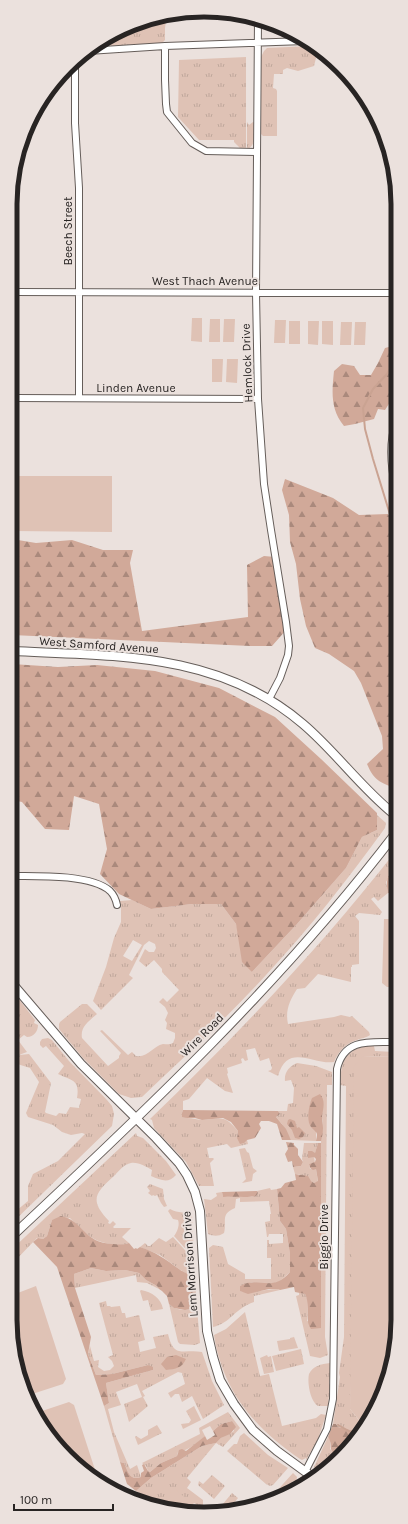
<svg xmlns="http://www.w3.org/2000/svg" width="408" height="1524" font-family="Karla,sans-serif">
<style>
.grass{fill:url(#grass-tufts);fill-rule:evenodd}
.forest{fill:url(#forest-firs)}
.garden{fill:#dfc2b5}
.lines{fill:none;stroke-linecap:round;stroke-linejoin:round}
.stream{stroke:#caa392;stroke-width:2}
.minor-casing{stroke:#655d59;stroke-width:8}
.tertiary-casing{stroke:#655d59;stroke-width:10}
.minor{stroke:#fff;stroke-width:6}
.tertiary{stroke:#fff;stroke-width:8}
.labels{text-anchor:middle;dominant-baseline:central;stroke-width:4;stroke-linejoin:round;paint-order:stroke}
.street-label{font-size:12px;fill:#282423;stroke:#ebe1dd}
.rim{fill:none;stroke:#282423;stroke-width:5}
</style>
<defs>
<pattern id="grass-tufts" width="24" height="20" patternUnits="userSpaceOnUse"><rect width="24" height="20" fill="#dfc2b5"/><path d="M3 7l-1-3M5 7V3M7 7l1-3M15 17l-1-3M17 17v-4M19 17l1-3" fill="none" stroke="#bfa79b"/></pattern>
<pattern id="forest-firs" width="22" height="20" patternUnits="userSpaceOnUse"><rect width="22" height="20" fill="#d1a999"/><path d="M5 1l3.5 6h-7zM16 11l3.5 6h-7z" fill="#aa897c"/></pattern>
</defs>
<rect width="100%" height="100%" fill="#ebe1dd"/>
<!-- grass -->
<path class="grass" d="M163,19l3,2 -1,7v12l-3,3 -54,3 4,-10 39,-16z
M311,46l7,4 -4,16 -16,5 -11,-3 -4,2v4h-9l-1,14 3,1 1,2v45h-14l-2,-2v-77l3,-6 3,-3z
M246,57v91h-6l-6,-6v-2h-35l-21,-23 1,-57z
M247,122l2,3 4,-3h1c0,9 3,24 -7,27z
M377,815l9,8 -1,5c-37,51 -76,101 -119,147 -39,43 -82,82 -124,122l-11,1 -12,-4 -36,-36 -24,-29v-5l1,-2 22,-18h5l10,10c-8,7 -17,13 -15,24l26,28 11,-8v-2l2,-3 -21,-22 2,-1 26,25 4,-3 4,4c12,2 17,-10 27,-12 4,0 6,1 10,-1l2,-5v-5l-9,-4 1,-6 -2,-3 3,-7 -3,-6 -6,-5 4,-4 4,4 12,-12 -17,-18v-3l-8,-9 -8,7 -7,-6 6,-12 4,3h5l2,-4 -1,-4 -6,-3 -5,4 -15,30 4,3 -32,32 -8,-9 13,-34 8,-29 7,-16v-14l-1,-7 12,-1 19,9 41,-5h29l15,20 16,48 45,-48 49,-56 16,-31 15,-7zM133,940l9,5 -10,16 -9,-5z
M395,852v17h-1l-8,13 2,11 -10,8 -4,-4 -3,2 11,13 -2,3 -21,-2 -4,3 4,5v43l-7,1v2h-1v15l-33,-8 -13,14 -8,1c-7,11 -12,21 -9,35l46,-7 7,-2 9,2 2,-1 17,16 1,3c-4,3 -8,3 -13,5 -11,3 -19,12 -23,22 -22,3 -46,-20 -56,14l-10,-5 3,-1 1,-2 -3,-10 -9,3 -5,-13 -9,2 2,10 -3,1 -2,-3 -2,1 1,4 -15,5 1,5 -1,1 6,19 -8,-2 -18,-13 -18,21 -6,2v9l-1,3 5,5c6,0 11,2 16,2 19,-2 22,-5 35,11l-1,7 10,2 1,4 -17,4 -4,-4 -20,4 2,10h4l1,1 -4,4 4,23h-15l-13,-24 -32,-34 -2,-8 -2,-1c87,-84 171,-172 245,-267z
M11,989l24,31 -1,3 4,2c0,6 -4,12 -11,12l-3,-2 -6,5 9,12 -11,4 -2,3 6,-4 9,-1 22,29 -6,29 1,1 10,3 3,-3 7,1 4,-7 9,1 2,-9 -4,-1c3,-19 -5,-17 -19,-24l6,-8 -18,-20 -3,2 -3,-3v-3l2,-3 6,-1 4,2 17,21 38,39 5,6 2,8 -2,12 -102,99v-9l18,-15v-15l5,-12 25,-13 27,-27 -3,-1 -11,2 -9,-3 -9,-7 -25,-8 -2,-4 13,-31 -9,-14 -19,-6z
M365,1046h9l1,5 20,1v5l-31,-1 -14,353 12,15 -3,7h-3l-18,-4 -2,-3h-3l7,-47 -1,-4 5,-36 2,-251 -6,-1c1,-20 3,-33 25,-39z
M297,1063l19,3 16,6v13h-5l-2,252 3,18 -8,3 -10,-2 -14,-60 3,-1v-3l6,2 3,6 -1,21 14,3v-184c3,-21 4,-22 -10,-38 -2,11 -5,21 5,29v10l-25,-1 -9,-16 -6,-7 4,-3 -2,-3h9l1,-7 5,-1 1,-15 -3,-8 -6,1c-1,-8 4,-15 12,-18z
M136,1133l1,3 6,2 23,23 10,14c-8,9 -15,5 -25,1l1,-6c-6,-3 -13,-8 -21,-7 -7,1 -12,8 -17,13 -19,17 -25,24 -5,45l-1,2 2,1 3,-3 3,3 -3,3 1,1h17l-9,9 7,6c-5,2 -10,1 -16,1 -20,-1 -30,-13 -43,-26l-18,2 -5,16 -4,3 -6,-1 -27,28v-15z
M304,1143h14l-4,14 1,6 -6,1 1,5h6l2,13 -4,1 -15,-9h-4l-2,-7 8,-1 2,-4 -1,-3z
M245,1148l2,4 2,1 4,15 4,3 -4,3 -1,7 -10,2 4,-4 -7,-30z
M150,1184l13,5 1,10 3,7 -3,1 -3,-4 -4,-8 -2,1 -2,-1 -1,1 -4,-3 2,-2 -3,-4z
M270,1188l1,2 6,-1 3,32 6,8 4,25v18l-11,10 -13,3 -14,-3 -12,4v5c13,3 26,-2 38,-2l2,1 -26,6v6c-19,6 -23,21 -41,25l-4,-79 4,-3 10,2 5,17 17,10v5h26v-21h-4v-18h2v4l14,-1v-9h-14l-1,3h-1l-2,-15 5,-1v-7h1l-2,-13 -29,1v-4l-4,1 -1,9c-15,6 -8,13 -11,25 -6,4 -11,3 -16,1l-4,-35 7,1 6,-4 -1,-3 6,-1 1,5h1l11,-1 17,1 6,-4 -1,-2z
M170,1209c8,5 17,2 22,6l2,40 -2,1 -18,-20c3,-4 6,-11 4,-16l-5,-1 -5,-8z
M173,1237l21,23 1,19 -16,-10 -19,-14 -20,-8 5,-4 3,3h2l9,-8 7,4z
M91,1268l15,3 19,-1 14,3 7,7 11,6 2,3 -12,-6 -10,-1 -1,-7 -61,13 -1,-14z
M141,1290c11,2 20,8 22,19l-12,2 -3,-11 -5,1 -3,-10z
M106,1301l1,5h3l1,1 9,-1 2,7h3l1,5 13,-3 6,25 -7,2 2,10 16,-4 -3,-11 15,-3c6,25 15,15 34,18l10,29 12,24 -21,14 -11,-23 -10,6 -3,-8h-4l-4,4 -3,-5 17,-9 -3,-11 -4,-1 -36,19 3,5 -2,1 5,9 -19,16 -5,-18 18,-7 -5,-13 -21,8 5,13 -13,4 6,23 16,37 7,-4 4,12c-11,4 -13,-5 -17,-14l-4,-1 -16,-56 5,-3 -3,-20 47,-13 -5,-5 -36,9 -16,1 -8,-21 2,-8 4,15 5,-1 -1,7 6,4 6,-1 4,-4 -2,-5 -4,-4 5,-2 -14,-52z
M169,1304c8,8 18,6 28,4l3,35 -5,2 -15,-1 -2,-2z
M245,1312l15,64 9,-2 13,52 34,-8 5,-4 5,1 -8,24 -12,21v-2l-4,2 -2,-1c-46,-32 -77,-67 -86,-124l12,-6z
M301,1349l3,15 -28,7 -4,-15z
M267,1355l1,2 3,-1 3,16 -10,2 -4,-16z
M330,1363v15l-1,5 1,2 -2,21h-10c-8,-5 -11,-24 -9,-32 4,-8 12,-10 21,-11z
M194,1406l7,14 -18,9 -2,-5 8,-1 2,-3 -5,-9z
M228,1412l12,16 -17,19 -7,-4 -29,35 4,4 -4,6 16,12v6h-4l-5,-3 -7,9 1,1 -31,-9 -21,-13 15,-13 51,-32 14,-3 5,-5 13,-7 -2,-10 -11,3 -8,7 -3,-5 -8,4 3,6c-8,7 -17,15 -27,16l-1,4 -16,7 -11,9 -2,-1 -2,-5 -4,-3 58,-29 -1,-6z
M157,1425l5,8 -24,12 -3,-8 1,-1 5,3 7,-4v-5z
M244,1433l24,22 20,13 -15,17 -3,1 -4,-2 -39,-33 7,-7h3l3,-8z
M328,1437l2,2v10l8,7 -16,18 -3,1 -5,-4v-4z
M293,1473l4,4 -1,5 -3,-1 -5,10 -12,6 -3,-2z
M212,1475l13,11 -11,13 -16,-14 1,-4 4,3z
M232,1493l6,5 -4,5 7,6 -14,1 -5,-5z"/>
<!-- forest -->
<path class="forest" d="M396,345v48l-11,17 -7,-1 -4,10 -19,5 -11,2c-14,-17 -12,-35 -10,-55l8,-7 12,2 6,9h11l7,-12 7,-15z
M285,479l48,19 26,17 29,-1 8,13 -1,261c-16,-6 -21,-8 -28,-24l16,-15 -1,-13 -21,-53 -7,-12 -25,-17 -14,-6 -9,-22 -6,-27 -4,-35 -6,-22 -1,-27 -7,-25z
M12,539l24,4 36,-3 31,10h30l-3,13 12,68 106,-14 -1,-52 17,-9 11,1 12,72 -15,17h-22l-238,-11z
M12,664l46,3 39,-2 58,6 64,17 56,29 46,42 56,54v17l-15,7 -16,31 -49,56 -45,48 -10,-10 -6,-38 -15,-20h-29l-41,5 -32,-15 -19,-20 7,-25 -8,-45 -25,-8 -5,34 -24,-1 -23,-27 -10,-2z
M394,869h1v24h-7c-2,-10 -2,-16 6,-24z
M320,1094c6,7 3,15 2,22 0,4 1,8 1,12 0,5 -1,9 -2,13h-5c2,-10 1,-7 -5,-14 -5,-6 -2,-22 1,-29z
M183,1110l95,1 2,3 -4,3 10,12 5,11h-9l-5,-16 -8,-3h-8l-2,3 2,4 -6,10 -8,2 -3,3 -4,1 -3,-6 1,-7 -7,-9 -8,-4 -21,2 -7,-2h-8l-5,-1v-4z
M290,1119l5,2 2,7 2,-1 6,6 -2,4 -4,2 -4,-1 -3,-8 -5,-6 1,-4z
M286,1142l8,1v2l4,4v6l5,7 -2,4 -8,1 -1,-6 -4,1 -3,-8 3,-5z
M318,1143h3v185l-10,1c-7,-9 0,-24 -6,-35l-10,-2 -1,-5 -14,3 -2,-1h-9l-21,5 -8,-3v-5c18,-11 31,8 50,-14v-18l-4,-25 -6,-8 -3,-32 4,-1 4,-5 11,-3 -1,-6 13,2 3,5 3,2 4,-2 -2,-12 -3,1 -3,-2 -1,-4 6,-2 1,-3 -2,-2 -6,1v-7h4l3,2z
M257,1191l1,2 -2,3c-10,2 -22,0 -32,1h-1l-1,-5z
M61,1216c23,5 22,27 52,28 6,0 11,1 16,-1l5,6 2,-1 1,1 3,-2c16,5 25,12 39,22 5,4 11,5 16,10l2,29 -12,2 -11,-2 -5,-4 -2,-8 -5,-5 -3,-2 -2,-3 -11,-6 -7,-7 -14,-3 -19,1 -15,-3 -17,6 1,14 16,49 -3,17 8,21 16,-1 36,-9 5,2v3l-47,13 3,20 -5,3 -47,-139 -24,-25 5,-4 5,1 4,-3 5,-16z
M176,1355l10,4c-4,9 -10,10 -20,11l-5,-6 6,-7z
M232,1421l4,6 -6,7 -9,4 -5,5 -14,3 -51,32 -15,13 -9,-7 -7,-22 4,1c4,9 6,18 17,14v-4l3,-2 -2,-6 2,-1 4,7 2,1 11,-9 16,-7 2,-6 3,-1 4,2 19,-15 2,4 8,-5 -2,-4 8,-7z
M333,1424h3l2,3 18,4h4l2,-7 2,2 -26,30c-12,-7 -4,-10 -10,-19z"/>
<!-- garden -->
<path class="garden" d="M192,318h10v24l-11,-1z
M210,319h10v23h-11z
M224,319h11l-1,23h-11z
M275,320h11l-1,23h-11z
M289,321h11v23h-11z
M308,321h11l-1,24 -10,-1z
M322,321h11v24l-11,-1z
M341,322h11l-1,23h-11z
M355,322h11l-1,23h-11z
M212,359h11l-1,23h-10z
M227,359h11l-1,24 -11,-1z
M13,476h99v56l-99,-1z
M384,919h11v68h-8l-5,-4z
M363,1056l32,1 -1,301 -22,59 -8,9 -14,-17 4,-343z
M36,1286l30,93 -3,5 -37,12 -16,-76v-24z
M293,1334l5,14 -19,3 -2,-10 13,-2v-1l4,-1z
M69,1402l5,3 24,74 -40,-31 -22,-35z
M174,1488l15,13 -8,10 -15,-13z"/>
<g class="lines">
<!-- stream -->
<path class="stream" d="M396,534l-23,-75 -8,-30 -2,-21 10,-19 14,-15 9,-16
M338,1425l18,10"/>
<defs>
<path id="minor" d="M258,19l-2,274 2,106 6,85 7,46 15,92 3,24 -1,9 -8,23 -11,21
M165,46v34l1,24 1,8 25,31 14,8 50,1
M88,51l77,-5 140,-5
M75,64v59l4,65v210
M13,292l383,1
M13,398l245,1
M396,490c-5,-22 -8,-46 0,-68
M11,876c25,0 80,-2 99,15 4,4 6,9 7,14
M305,1472l22,-43 6,-30 4,-330c7,-31 33,-27 58,-27"/>
<path id="tertiary" d="M12,651c103,5 207,1 291,73 33,28 58,64 92,91
M11,982l70,82 75,74 23,25 8,12 8,17 5,19 7,120 6,26 7,23 14,24 19,26 24,21 37,27
M10,1238c136,-127 272,-256 385,-404"/>
</defs>
<!-- minor casing -->
<use href="#minor" class="minor-casing"/>
<!-- tertiary casing -->
<use href="#tertiary" class="tertiary-casing"/>
<!-- minor -->
<use href="#minor" class="minor"/>
<!-- tertiary -->
<use href="#tertiary" class="tertiary"/>
</g>
<g class="labels">
<!-- street labels -->
<g class="street-label">
<text transform="translate(68 231) rotate(-90)">Beech Street</text>
<text x="205" y="281">West Thach Avenue</text>
<text transform="translate(247 363) rotate(-92)">Hemlock Drive</text>
<text x="136" y="388">Linden Avenue</text>
<text transform="translate(99 645) rotate(4)">West Samford Avenue</text>
<text transform="translate(202 1035) rotate(-45)">Wire Road</text>
<text transform="translate(324 1237) rotate(-90)">Biggio Drive</text>
<text transform="translate(190 1264) rotate(-94)">Lem Morrison Drive</text>
</g>
</g>
<!-- crop -->
<path d="M0 0H408V1524H0ZM204 17H204A187 187 0 0 1 391 204V1320A187 187 0 0 1 204 1507H204A187 187 0 0 1 17 1320V204A187 187 0 0 1 204 17Z" fill="#ebe1dd" fill-rule="evenodd"/>
<path class="rim" d="M204 17H204A187 187 0 0 1 391 204V1320A187 187 0 0 1 204 1507H204A187 187 0 0 1 17 1320V204A187 187 0 0 1 204 17Z"/>
<!-- scale -->
<path d="M14 1504v6h99v-6" fill="none" stroke="#282423" stroke-width="2"/>
<text x="20" y="1504" font-size="12" fill="#282423" stroke="#ebe1dd" stroke-width="3" paint-order="stroke">100 m</text>
</svg>
